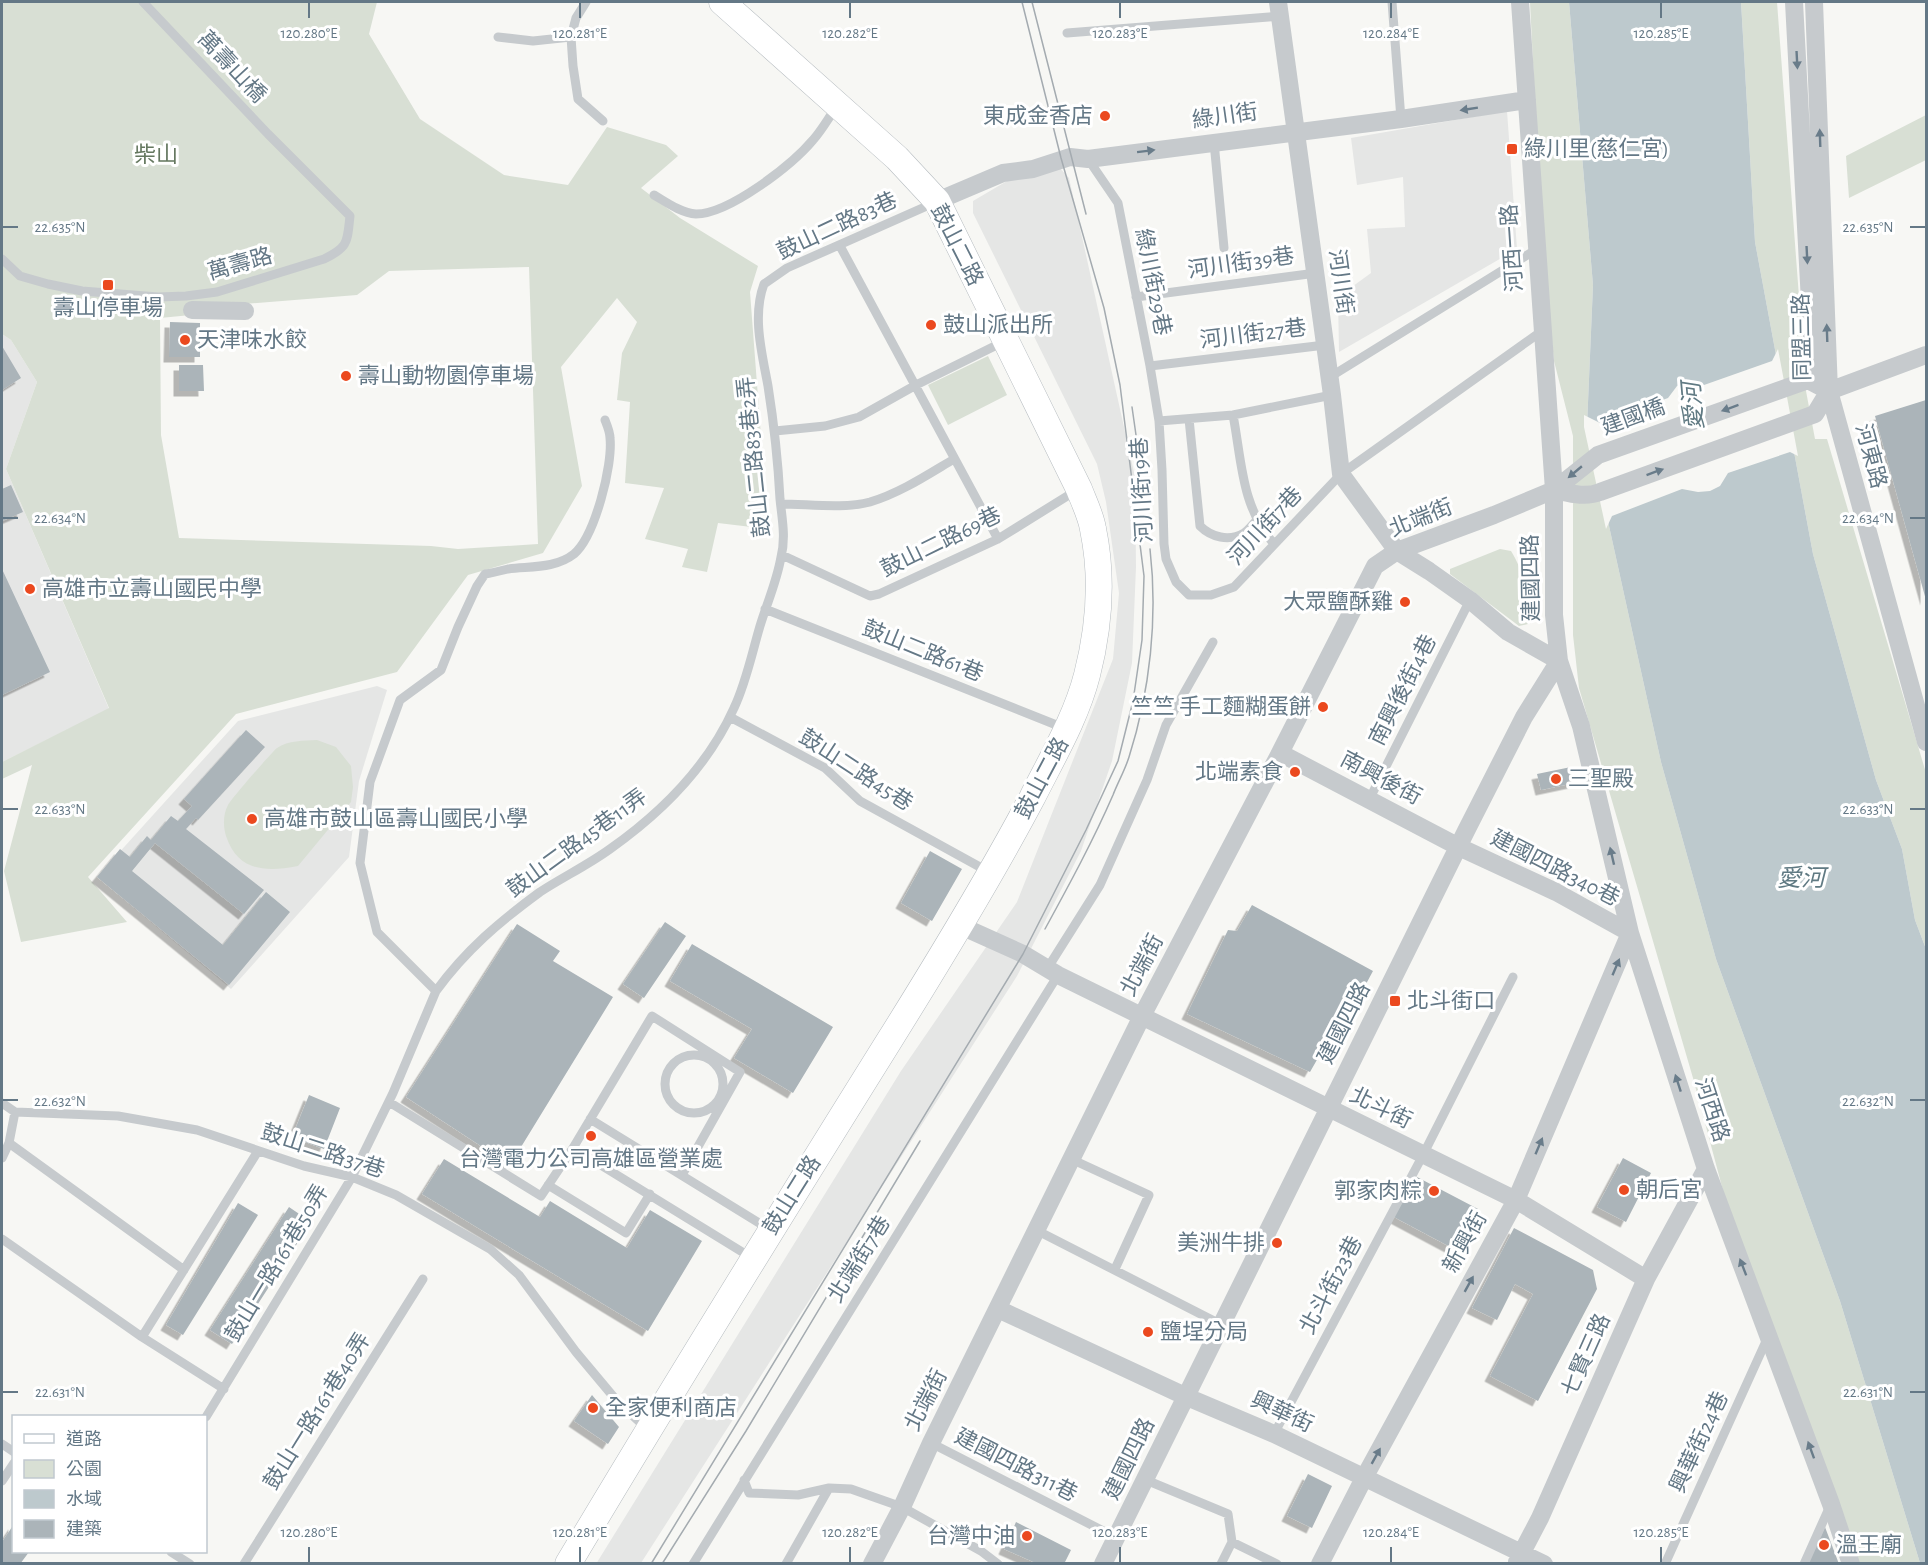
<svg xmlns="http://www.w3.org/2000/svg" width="1928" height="1565" font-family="'Alegreya Sans','Noto Sans TC',sans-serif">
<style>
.built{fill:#e5e6e5}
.green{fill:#d8dfd4;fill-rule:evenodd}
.water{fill:#bdc9cd}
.pier{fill:#f7f7f4}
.building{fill:#abb4b9;filter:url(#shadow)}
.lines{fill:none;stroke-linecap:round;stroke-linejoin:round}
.secondary-casing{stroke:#b6bcc0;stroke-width:27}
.lane{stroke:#c6cacd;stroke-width:9}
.street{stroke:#c6cacd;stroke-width:18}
.secondary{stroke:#fff;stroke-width:26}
.tram{stroke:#a4abb0;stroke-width:1.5}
.oneway{fill:#697c8a}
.ticks{fill:none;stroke:#647886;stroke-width:2}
.poi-dot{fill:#eb491f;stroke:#fff;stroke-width:2}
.labels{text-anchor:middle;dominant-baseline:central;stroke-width:6;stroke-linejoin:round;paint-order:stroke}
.street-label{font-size:22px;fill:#647886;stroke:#fff}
.poi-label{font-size:22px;fill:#647886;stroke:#fff;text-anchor:start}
.park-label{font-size:22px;fill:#657860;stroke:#fff}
.water-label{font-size:24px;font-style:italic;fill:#607a83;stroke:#fff}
.ticks-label{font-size:15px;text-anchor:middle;fill:#647886;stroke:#fff;stroke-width:6;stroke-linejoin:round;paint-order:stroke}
</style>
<defs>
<filter id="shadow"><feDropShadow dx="-5.5" dy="5.5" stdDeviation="0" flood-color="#0004"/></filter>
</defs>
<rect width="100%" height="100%" fill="#f7f7f4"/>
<!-- built -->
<path class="built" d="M1507,111l10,138 -178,103 -1,-55 33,-24 -4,-44 38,-2 -2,-50 -46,8 -6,-47z
M1057,165l12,13 66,299 1,90 -4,96 -20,98 -31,90 -64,125 -376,587 -45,1 305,-493 116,-169 96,-243 6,-66 -13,-91 -9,-38 -124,-251v-12l34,-20z
M2,334l9,6 26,42 -31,87 103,240 -107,53z
M377,686l10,4 -28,91 -10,76 -118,132 -134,-112 141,-156z"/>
<!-- green -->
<path class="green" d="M2,2h375l-8,32 51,85 84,56 64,10 39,-58 59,18 12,11 -37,32 39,30 78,48 -8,26 18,237 -50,-6 -11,49 -25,-5 6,-18 -43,-10 19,-51 -39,-5 5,-81 -13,-2 5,-47 15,-31 -20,-24 -56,69 21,119 -39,67 -75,22 -71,97 -161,42 -148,163 39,45 -106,20 -17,-71 28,-106 -30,14v-17l107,-54 -103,-239 31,-87 -26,-42 -9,-6zM529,267l9,277 -80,5 -27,-3 -252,-8 -18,-103 -1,-117 31,-3 41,-10 125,-10 32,-24z
M1530,2h39l24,283 -6,141 74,336 55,197 124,342 80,262h-64l-131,-365 -32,-120 -114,-390 -6,-53v-199l-19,-75 -4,-39 -16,-240z
M1741,2h36l29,389 9,48h12l99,334v176l-11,-29 -13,-71 -26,-69 -63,-226 -58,-312z
M1926,115v45l-77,38 -3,-42z
M988,356l19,39 -59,30 -20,-40z
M1500,549l11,2c11,17 23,54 17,73l-9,2 -69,-52v-5z
M317,740l19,7 15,19 2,21 -2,15 -53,64c-32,6 -60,6 -72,-30 -3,-10 -3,-22 2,-31 4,-7 43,-52 49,-57 11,-8 27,-7 40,-8z"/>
<!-- water -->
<path class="water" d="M1569,2h172l14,240 58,312 63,226 26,69 13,71 11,29v614h-6l-80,-262 -124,-342 -55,-197 -74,-336 6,-141z"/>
<!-- pier -->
<path class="pier" d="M1778,349l20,107 -8,-4 -62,21 -8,13 -10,5 -12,1 -16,-3 -70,27 -6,13 -22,-102v-12l16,8 68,-25 9,-12 7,-3h12l8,2 68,-24z"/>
<!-- building -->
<path class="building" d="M170,322l30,1v34h-31z
M2,346l19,32 -19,12z
M179,365h24l1,26h-25z
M1926,400v200l-51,-184z
M11,485l12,27 -21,9v-32z
M2,569l48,103 -48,23z
M246,730l19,17 -67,73 -2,-2 -10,11 78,61 -20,24 -89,-71 -23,28 91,74 43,-53 24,20 -61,73 -132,-108 23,-28 10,8 17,-21 4,4 20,-24 7,5 14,-15 -8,-7z
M1571,767l3,16 -33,7 -4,-16z
M930,851l32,18 -30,52 -31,-18z
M1252,905l121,66 -35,65 -8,1 -20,35 -123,-58 41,-84 9,1z
M665,922l21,14 -42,62 -21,-14z
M517,924l43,27 -7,10 60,36 -103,168 -104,-68z
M692,944l141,83 -40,66 -59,-35 18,-29 -82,-48z
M309,1095l31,13 -16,41 -32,-12z
M1623,1158l28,15 -25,49 -29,-15z
M444,1159l96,58 10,-16 77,47 23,-38 52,31 -54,90 -226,-137z
M1417,1177l61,32v11l-22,30 -62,-33z
M238,1203l20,12 -75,120 -17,-10z
M289,1207l22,15 -79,122 -22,-14z
M1514,1228l79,42 4,19 -59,112 -48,-25 43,-82 -18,-10 -18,36 -25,-12z
M592,1395l27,32 -11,17 -34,-23z
M1308,1474l24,12 -20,42 -25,-12z
M1016,1522l55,28 -7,14h-26l-34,-15z
M14,1524v28h15l-9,12h-18v-22z
M1825,1527l14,37h-31z"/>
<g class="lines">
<defs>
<path id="secondary" d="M568,1564c105,-176 213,-350 321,-523 50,-80 99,-160 143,-243 20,-40 44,-80 55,-123 12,-47 16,-98 6,-146 -2,-13 -9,-27 -14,-40l-142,-288 -40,-43 -175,-156"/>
</defs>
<!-- secondary casing -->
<use href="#secondary" class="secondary-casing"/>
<!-- lane -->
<path class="lane" d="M586,2l-10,16 -5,19 2,29 5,33 25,22
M1392,2l9,117
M1067,33l214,-17
M498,37l35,4 38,-4
M1214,142l10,106
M1088,159l30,44 32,163 9,55
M654,195c12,7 27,18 42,19 33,0 96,-49 117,-74 9,-10 16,-23 24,-34
M840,246l158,293
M2,259l18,17 28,8 34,7 76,6 28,-1 31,-4 107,-33c25,-12 23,-17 26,-43l-82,-82 -125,-132
M1136,297l180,-24
M1150,366l175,-21
M1330,377l207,-128
M1332,395l-99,20 -74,6 3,49 2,74 2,15 10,23 13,13h22l23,-8 107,-113 201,-143
M1233,415c9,47 8,91 41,129
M1189,419l11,107c11,11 29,16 44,7 4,-2 9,-9 13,-13
M775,431l50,-5 34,-9 57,-32 89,-44
M781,504c27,0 63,5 89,-2 30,-9 57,-27 84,-43
M782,555l88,41 9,-2 119,-55 79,-49
M765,609l299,119
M730,717l95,51 35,33 129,71
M1370,798l100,-198
M1047,969l53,-84 47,-105 19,-55 47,-83
M436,991l-59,-59 -17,-69 10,-81 30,-82 41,-30 17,-43 19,-41 8,-12c7,-1 15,-3 23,-5 21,-3 47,0 66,-15 21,-18 39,-89 36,-116 0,-6 -3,-13 -5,-18
M665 1084a29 29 0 1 1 58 0a29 29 0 1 1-58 0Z
M389,1102l152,94 32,-48 79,-132 88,56 -58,103
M2,1103l13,9 103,4 79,14 107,36 48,11 44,18 94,54 29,26 57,77 41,49 30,28
M590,1119l179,110
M9,1143l175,127
M573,1148l179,110
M2,1158l7,-15 6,-31
M1071,1159l78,36 -34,74
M548,1185l78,48 24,-39
M1036,1230l186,95
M2,1239l140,98 82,52
M142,1337l116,-186
M206,1417l146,-240 41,-84 43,-102c30,-41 63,-69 104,-99 23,-15 48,-27 70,-43 51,-36 98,-83 124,-141 12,-25 18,-55 26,-82 7,-23 17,-45 21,-69 5,-20 1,-38 -1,-58 -2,-38 -6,-75 -12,-113 -6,-33 -16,-70 -4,-102l23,-16 149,-66
M1274,1434l149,-279 90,-178
M931,1443l186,95
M2,1444l12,8
M744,1480l5,13 49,2 31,-7 22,1 51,18 79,44 17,13
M1146,1480l82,34 4,28 45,22
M2,1481l12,-18
M171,1552l19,12
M244,1564l179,-285
M693,1564l365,-589
M786,1564l43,-76
M1221,1564l11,-22
M1665,1564l102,-225
M1804,1564l26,-58"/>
<!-- street -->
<path class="street" d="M1278,2l54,393 9,79 56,77 32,20 41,29 38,32 51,29
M1520,2l34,488v125l5,46 22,65 49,207 76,236 125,335 20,60
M1794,2l19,356 11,23
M1814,2l15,389 97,351
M937,201l66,-28 30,-4 37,-12 18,2 313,-40 126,-19
M192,310l53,1
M1554,490c15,3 31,8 46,2l215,-78 14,-23 97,-36
M1280,753l179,94 97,45 74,41 -114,267 -152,278 -44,86
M961,926l62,28 35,21 458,225 130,79
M998,1309l189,88 87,37 270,130
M1517,1562l23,-44 106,-239 60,-110
M872,1564l30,-57 29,-64 211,-427 138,-263 95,-187 22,-15 97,-36 60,-25 44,-35 210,-75 21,11
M1103,1564l363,-733 58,-114 35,-56"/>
<!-- secondary -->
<use href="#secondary" class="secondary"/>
<!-- tram -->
<path class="tram" d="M1032,2l54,212
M1132,407l8,56
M1045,929c24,-44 48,-88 68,-134 5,-13 12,-25 16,-38 21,-66 29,-139 21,-208
M651,1564l372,-610 63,-124 32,-69 15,-60 9,-61 2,-64 -24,-191 -16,-77 -43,-150 -39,-156
M662,1564l84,-133 174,-290"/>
</g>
<!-- one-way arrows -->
<defs><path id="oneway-solid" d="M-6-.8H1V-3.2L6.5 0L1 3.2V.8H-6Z" transform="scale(1.5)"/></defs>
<g class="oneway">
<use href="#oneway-solid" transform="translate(1797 60) rotate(87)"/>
<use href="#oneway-solid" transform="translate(1469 109) rotate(171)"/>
<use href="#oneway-solid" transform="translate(1820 138) rotate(-92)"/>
<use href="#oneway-solid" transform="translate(1146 151) rotate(-7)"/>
<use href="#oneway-solid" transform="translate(1807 255) rotate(87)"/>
<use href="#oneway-solid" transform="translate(1827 333) rotate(-92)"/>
<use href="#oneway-solid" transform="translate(1730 408) rotate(160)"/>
<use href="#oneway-solid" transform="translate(1575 472) rotate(140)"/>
<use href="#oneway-solid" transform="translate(1655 472) rotate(-20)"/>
<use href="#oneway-solid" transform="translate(1612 856) rotate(-103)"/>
<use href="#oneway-solid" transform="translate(1616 967) rotate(-67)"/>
<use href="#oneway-solid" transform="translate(1678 1083) rotate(-108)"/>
<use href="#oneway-solid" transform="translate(1539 1146) rotate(-67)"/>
<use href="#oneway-solid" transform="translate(1743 1267) rotate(-111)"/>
<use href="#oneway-solid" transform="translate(1469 1284) rotate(-61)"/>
<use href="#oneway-solid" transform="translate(1811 1450) rotate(-110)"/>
<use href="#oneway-solid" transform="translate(1376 1456) rotate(-61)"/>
</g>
<!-- ticks -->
<path class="ticks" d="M309,3v15M580,3v15M850,3v15M1120,3v15M1391,3v15M1661,3v15M3,227h15M1910,227h15M3,518h15M1910,518h15M3,809h15M1910,809h15M3,1100h15M1910,1100h15M3,1392h15M1910,1392h15M309,1547v15M580,1547v15M850,1547v15M1120,1547v15M1391,1547v15M1661,1547v15"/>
<!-- markers -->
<g class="poi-dot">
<circle cx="1105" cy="116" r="6"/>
<rect x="1506" y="143" width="12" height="12" rx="3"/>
<rect x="102" y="279" width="12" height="12" rx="3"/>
<circle cx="931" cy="325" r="6"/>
<circle cx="185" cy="340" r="6"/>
<circle cx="346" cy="376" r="6"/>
<circle cx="30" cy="589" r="6"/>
<circle cx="1405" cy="602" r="6"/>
<circle cx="1323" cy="707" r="6"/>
<circle cx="1295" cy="772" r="6"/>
<circle cx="1556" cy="779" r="6"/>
<circle cx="252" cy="819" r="6"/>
<rect x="1389" y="995" width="12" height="12" rx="3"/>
<circle cx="591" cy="1136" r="6"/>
<circle cx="1624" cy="1190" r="6"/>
<circle cx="1434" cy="1191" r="6"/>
<circle cx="1277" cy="1243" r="6"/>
<circle cx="1148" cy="1332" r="6"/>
<circle cx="593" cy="1408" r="6"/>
<circle cx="1027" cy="1536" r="6"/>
<circle cx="1824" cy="1545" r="6"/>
</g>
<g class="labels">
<!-- street labels -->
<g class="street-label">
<text transform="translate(232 67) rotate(47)">萬壽山橋</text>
<text transform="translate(1225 116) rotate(-8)">綠川街</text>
<text transform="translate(837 226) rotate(-25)">鼓山二路83巷</text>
<text transform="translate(957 245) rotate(63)">鼓山二路</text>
<text transform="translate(1512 248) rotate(-94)">河西一路</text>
<text transform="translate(1241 263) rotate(-8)">河川街39巷</text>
<text transform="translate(240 264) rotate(-16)">萬壽路</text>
<text transform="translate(1153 282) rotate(79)">綠川街29巷</text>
<text transform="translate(1341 282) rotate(82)">河川街</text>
<text transform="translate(1253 334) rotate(-7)">河川街27巷</text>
<text transform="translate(1802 337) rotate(-91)">同盟三路</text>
<text transform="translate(1633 417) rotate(-20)">建國橋</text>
<text transform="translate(1871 456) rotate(75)">河東路</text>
<text transform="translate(754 457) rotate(-96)">鼓山二路83巷2弄</text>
<text transform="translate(1142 490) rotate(-93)">河川街19巷</text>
<text transform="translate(1421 518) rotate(-22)">北端街</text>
<text transform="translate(1265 526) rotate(-47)">河川街7巷</text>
<text transform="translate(941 542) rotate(-26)">鼓山二路69巷</text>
<text transform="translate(1531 578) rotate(-91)">建國四路</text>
<text transform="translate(923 651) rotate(22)">鼓山二路61巷</text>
<text transform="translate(1403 690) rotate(-63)">南興後街4巷</text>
<text transform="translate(856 770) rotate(33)">鼓山二路45巷</text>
<text transform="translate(1042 778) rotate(-62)">鼓山二路</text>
<text transform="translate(1381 778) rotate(28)">南興後街</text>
<text transform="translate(577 843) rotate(-36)">鼓山二路45巷11弄</text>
<text transform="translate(1555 868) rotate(27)">建國四路340巷</text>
<text transform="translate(1142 965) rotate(-62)">北端街</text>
<text transform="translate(1344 1023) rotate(-63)">建國四路</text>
<text transform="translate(1381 1108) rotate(26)">北斗街</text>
<text transform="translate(1712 1110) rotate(72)">河西路</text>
<text transform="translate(323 1151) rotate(18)">鼓山二路37巷</text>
<text transform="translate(792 1195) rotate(-58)">鼓山二路</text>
<text transform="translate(1465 1242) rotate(-61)">新興街</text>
<text transform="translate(859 1259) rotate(-58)">北端街7巷</text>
<text transform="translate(277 1263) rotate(-59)">鼓山一路161巷50弄</text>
<text transform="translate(1331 1285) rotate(-62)">北斗街23巷</text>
<text transform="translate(1586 1355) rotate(-66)">七賢三路</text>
<text transform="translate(926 1400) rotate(-63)">北端街</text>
<text transform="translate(317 1411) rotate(-58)">鼓山一路161巷40弄</text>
<text transform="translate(1282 1412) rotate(25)">興華街</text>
<text transform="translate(1699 1442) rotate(-65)">興華街24巷</text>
<text transform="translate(1129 1459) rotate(-64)">建國四路</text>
<text transform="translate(1016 1465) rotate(27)">建國四路311巷</text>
</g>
<!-- poi labels -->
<g class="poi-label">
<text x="1093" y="116" text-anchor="end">東成金香店</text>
<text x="1524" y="149">綠川里(慈仁宮)</text>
<text x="108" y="308" text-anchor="middle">壽山停車場</text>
<text x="943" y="325">鼓山派出所</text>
<text x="197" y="340">天津味水餃</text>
<text x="358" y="376">壽山動物園停車場</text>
<text x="42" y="589">高雄市立壽山國民中學</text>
<text x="1393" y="602" text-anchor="end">大眾鹽酥雞</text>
<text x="1311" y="707" text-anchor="end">竺竺 手工麵糊蛋餅</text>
<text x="1283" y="772" text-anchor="end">北端素食</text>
<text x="1568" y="779">三聖殿</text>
<text x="264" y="819">高雄市鼓山區壽山國民小學</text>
<text x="1407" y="1001">北斗街口</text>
<text x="591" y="1159" text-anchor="middle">台灣電力公司高雄區營業處</text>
<text x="1636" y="1190">朝后宮</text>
<text x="1422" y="1191" text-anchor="end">郭家肉粽</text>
<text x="1265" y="1243" text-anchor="end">美洲牛排</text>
<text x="1160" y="1332">鹽埕分局</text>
<text x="605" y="1408">全家便利商店</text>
<text x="1015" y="1536" text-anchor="end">台灣中油</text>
<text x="1836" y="1545">溫王廟</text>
</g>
<!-- park labels -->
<g class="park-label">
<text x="156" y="155">柴山</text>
</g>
<!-- water labels -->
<g class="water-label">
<text transform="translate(1694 406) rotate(-95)">愛河</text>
<text x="1801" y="879">愛河</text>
</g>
</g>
<g class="ticks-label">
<text x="309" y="38">120.280°E</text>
<text x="580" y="38">120.281°E</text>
<text x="850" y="38">120.282°E</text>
<text x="1120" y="38">120.283°E</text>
<text x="1391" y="38">120.284°E</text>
<text x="1661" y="38">120.285°E</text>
<text x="60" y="232">22.635°N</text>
<text x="1868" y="232">22.635°N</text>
<text x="60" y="523">22.634°N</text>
<text x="1868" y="523">22.634°N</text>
<text x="60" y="814">22.633°N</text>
<text x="1868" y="814">22.633°N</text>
<text x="60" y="1106">22.632°N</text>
<text x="1868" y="1106">22.632°N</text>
<text x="60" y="1397">22.631°N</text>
<text x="1868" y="1397">22.631°N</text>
<text x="309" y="1537">120.280°E</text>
<text x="580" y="1537">120.281°E</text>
<text x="850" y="1537">120.282°E</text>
<text x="1120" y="1537">120.283°E</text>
<text x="1391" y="1537">120.284°E</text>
<text x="1661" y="1537">120.285°E</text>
</g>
<!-- border -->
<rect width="1928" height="1565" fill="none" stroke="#647886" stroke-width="6"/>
<!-- legend -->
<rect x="12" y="1415" width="195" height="138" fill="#ffffff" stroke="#c1c9cf" stroke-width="1.5"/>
<rect x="24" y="1434" width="30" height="9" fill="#ffffff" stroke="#c1c9cf" stroke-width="1.5"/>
<text x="66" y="1445" font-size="18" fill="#647886">道路</text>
<rect x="24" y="1460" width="30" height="18" fill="#d8dfd4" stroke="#c1c9cf" stroke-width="1.5"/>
<text x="66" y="1475" font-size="18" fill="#647886">公園</text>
<rect x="24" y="1490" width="30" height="18" fill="#bdc9cd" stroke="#c1c9cf" stroke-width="1.5"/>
<text x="66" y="1505" font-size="18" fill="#647886">水域</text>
<rect x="24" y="1520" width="30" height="18" fill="#abb4b9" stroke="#c1c9cf" stroke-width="1.5"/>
<text x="66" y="1535" font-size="18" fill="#647886">建築</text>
</svg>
